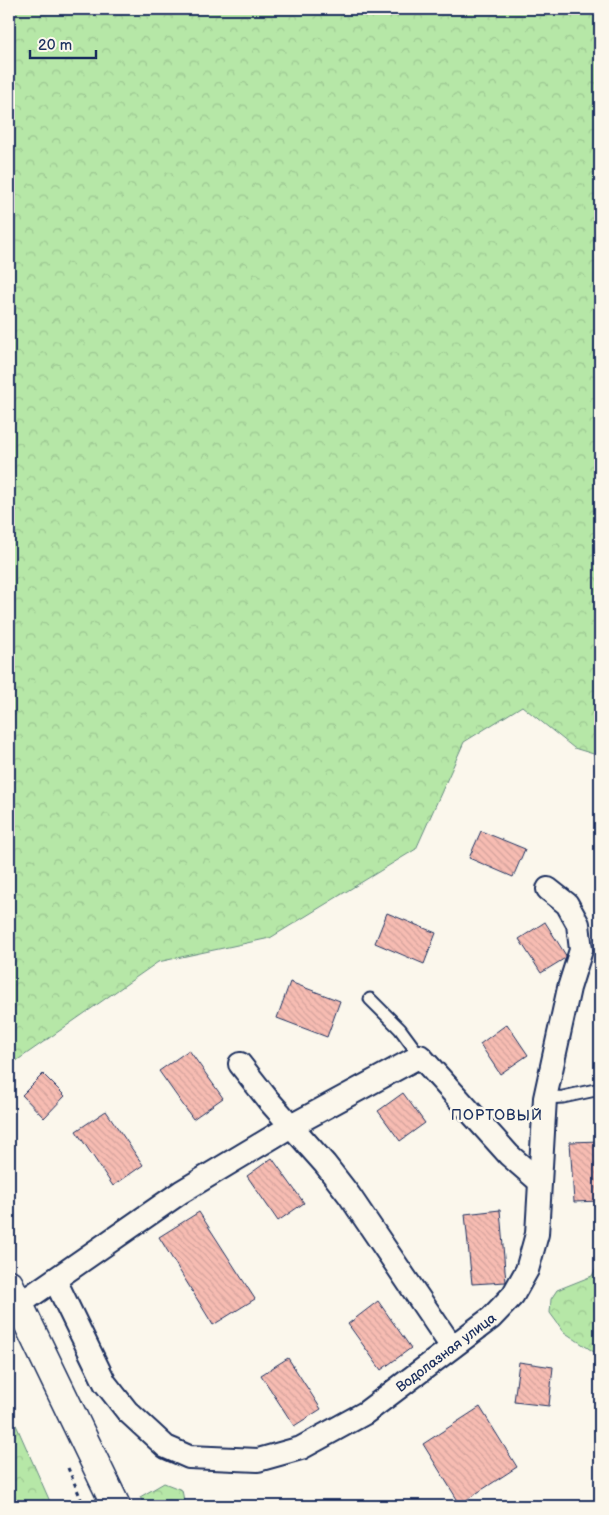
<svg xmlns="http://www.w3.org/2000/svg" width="609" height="1515" font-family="'Balsamiq Sans',sans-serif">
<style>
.forest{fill:url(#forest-crowns);stroke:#688b82}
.building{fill:url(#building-back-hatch);stroke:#1b2f5e}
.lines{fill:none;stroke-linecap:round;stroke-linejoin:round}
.service-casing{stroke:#1b2f5e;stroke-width:15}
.minor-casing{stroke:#1b2f5e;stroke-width:26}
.primary-casing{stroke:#1b2f5e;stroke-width:31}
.path{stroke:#1b2f5e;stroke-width:3;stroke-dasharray:4 4;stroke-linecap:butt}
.service{stroke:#fbf7ec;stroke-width:11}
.minor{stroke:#fbf7ec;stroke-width:22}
.primary{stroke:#fbf7ec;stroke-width:28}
.labels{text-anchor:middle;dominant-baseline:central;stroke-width:5;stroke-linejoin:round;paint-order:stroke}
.street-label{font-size:14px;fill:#1b2f5e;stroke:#fbf7ec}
.neighbourhood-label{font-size:15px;letter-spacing:1px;fill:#1b2f5e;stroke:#fbf7ec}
</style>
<defs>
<pattern id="forest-crowns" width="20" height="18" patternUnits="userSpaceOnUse" patternTransform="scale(1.25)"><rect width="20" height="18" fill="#b6e7a7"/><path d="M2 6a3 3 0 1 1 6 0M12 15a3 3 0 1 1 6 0" fill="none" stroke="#9cc692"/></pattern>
<pattern id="building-back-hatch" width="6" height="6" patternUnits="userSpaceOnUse" patternTransform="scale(1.25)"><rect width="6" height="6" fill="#f7bcb2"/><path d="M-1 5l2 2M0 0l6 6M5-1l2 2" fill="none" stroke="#d3a29c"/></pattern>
</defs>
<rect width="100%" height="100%" fill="#fbf7ec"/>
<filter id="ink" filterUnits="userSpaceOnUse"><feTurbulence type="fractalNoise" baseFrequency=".02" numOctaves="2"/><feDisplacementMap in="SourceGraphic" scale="10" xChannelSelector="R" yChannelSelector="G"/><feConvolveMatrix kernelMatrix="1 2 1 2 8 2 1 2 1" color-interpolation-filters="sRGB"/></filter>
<g filter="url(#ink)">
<!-- forest -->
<path class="forest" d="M9,9h591v747l-26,-8 -52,-42 -58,36 -48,107 -146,89 -112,24 -149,104z
M600,1261v95l-36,-24 -14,-19 1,-14 6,-9 35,-14z
M9,1409l43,97h-43z
M164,1483l18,7 3,16h-40l-5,-9z"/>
<!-- building -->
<path class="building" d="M481,831l44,18 -12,28 -44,-19z
M387,913l49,20 -12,31 -49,-21z
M545,922l22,35 -26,16 -22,-34z
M290,982l50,19 -13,36 -50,-19z
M507,1024l21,31 -28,19 -20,-30z
M189,1050l34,48 -30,21 -34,-48z
M43,1074l22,22 -21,22 -22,-23z
M403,1093l22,30 -25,18 -22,-30z
M106,1111l37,54 -30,21 -37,-55z
M600,1141v60l-26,1 -4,-60z
M272,1158l32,45 -26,18 -31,-45z
M500,1210l6,72 -34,2 -7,-70z
M199,1212l56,87 -42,26 -54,-88z
M378,1301l33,47 -30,22 -33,-46z
M288,1358l33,51 -27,17 -33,-51z
M519,1362l34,5 -4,39 -35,-4z
M480,1407l37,60 -57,37 -37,-60z"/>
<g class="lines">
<defs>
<path id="service" d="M370,999l30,30 20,27
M545,1098l18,-1 37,-8"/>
<g id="minor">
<path d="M240,1064l29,37 56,63 24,31 103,152"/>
<path id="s1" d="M55,1280l50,103 22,28 39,36 23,10 69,3 43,-12 64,-35 126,-95 22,-23 14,-25 10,-36 8,-136 24,-110 12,-38 -3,-26 -11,-20 -19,-15"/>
<path d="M18,1305l163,-113 110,-66 129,-70 89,99 31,27"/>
</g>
<path id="primary" d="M9,1284l107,222"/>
</defs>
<!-- service casing -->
<use href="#service" class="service-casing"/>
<!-- minor casing -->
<use href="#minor" class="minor-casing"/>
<!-- primary casing -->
<use href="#primary" class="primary-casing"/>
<!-- path -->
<path class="path" d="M68,1468l16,38"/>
<!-- service -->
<use href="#service" class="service"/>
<!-- minor -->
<use href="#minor" class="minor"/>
<!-- primary -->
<use href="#primary" class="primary"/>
</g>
</g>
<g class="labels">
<!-- street labels -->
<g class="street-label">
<text stroke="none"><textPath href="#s1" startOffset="516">Водолазная улица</textPath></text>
</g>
<!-- neighbourhood labels -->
<g class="neighbourhood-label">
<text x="497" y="1115">ПОРТОВЫЙ</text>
</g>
</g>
<!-- margin -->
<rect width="609" height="1515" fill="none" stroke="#fbf7ec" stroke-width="30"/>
<rect x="15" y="15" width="579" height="1485" fill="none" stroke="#1b2f5e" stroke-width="2" filter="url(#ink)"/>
<!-- scale -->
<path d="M30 50v8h66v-8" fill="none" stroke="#1b2f5e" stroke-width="2.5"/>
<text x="38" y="50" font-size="15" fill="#1b2f5e" stroke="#fbf7ec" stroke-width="4" paint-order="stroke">20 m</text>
</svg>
